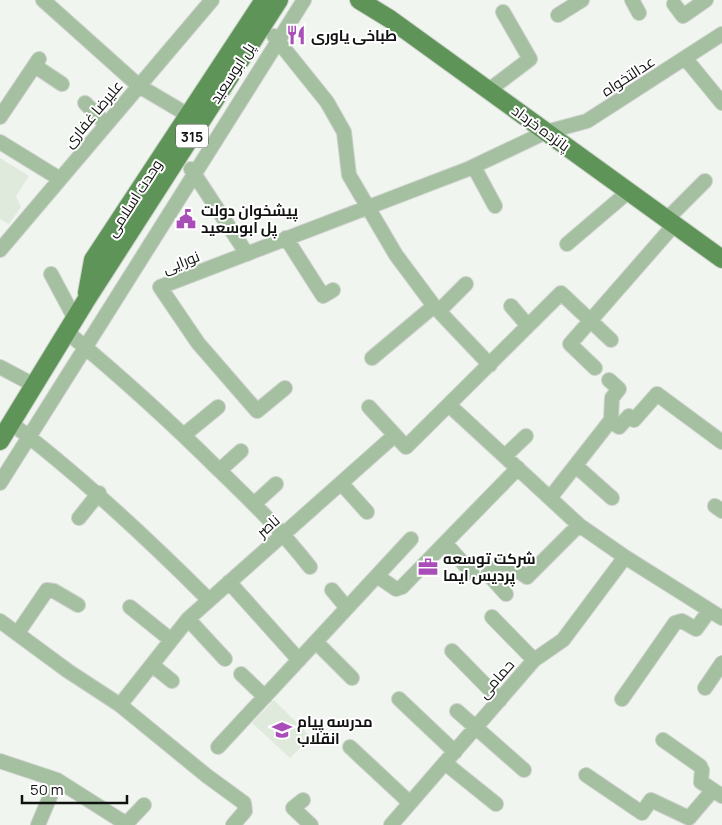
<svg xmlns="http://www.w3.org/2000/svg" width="722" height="825" font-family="Manrope,Cairo,sans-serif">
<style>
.built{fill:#dfeadd}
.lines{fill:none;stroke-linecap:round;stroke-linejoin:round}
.minor-casing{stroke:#ccd1cb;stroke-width:16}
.major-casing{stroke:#ccd1cb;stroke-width:20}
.minor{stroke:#a4c0a0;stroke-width:14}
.major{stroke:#5f9458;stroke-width:18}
.labels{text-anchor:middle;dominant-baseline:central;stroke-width:4;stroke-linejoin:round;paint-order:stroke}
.shield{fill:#fff;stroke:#585958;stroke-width:1}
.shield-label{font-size:14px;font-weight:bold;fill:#101210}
.poi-label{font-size:15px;font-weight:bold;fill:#101210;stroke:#fff;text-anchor:start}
.street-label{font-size:15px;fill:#101210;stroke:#fff}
</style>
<rect width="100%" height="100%" fill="#f0f5ef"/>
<!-- built -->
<path class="built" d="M0,158l29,18 -13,20 5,11 -12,17 -9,-5z
M274,700l37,37 -21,21 -38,-35z"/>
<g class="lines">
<defs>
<path id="minor" d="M43,0l96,86 49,29
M632,0l7,13
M674,4l9,12 23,-16
M558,15l24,-15
M274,36l53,66 17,30 5,43 47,80 38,51 56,59
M685,58l37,45
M35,66l27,18
M489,90l41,-31 -27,-47
M85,103l21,21
M0,117l39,-58
M0,142l60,37
M474,167l21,39
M191,169l56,85
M667,219l38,-38
M286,238l37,58 10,-6
M567,244l61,-52
M0,250l212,-250
M51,274l24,45
M511,306l17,20
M439,311l27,-27
M67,332c54,45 102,88 152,138 32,31 63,61 91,97
M372,358l62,-52
M0,367l34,18
M595,368l-25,-24 104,-119
M609,380l10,9 -7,9 -1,22
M285,388l-28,23 -59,-68 -38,-56 308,-118 78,-37 41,-11 135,-87
M449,405l130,120 46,32 97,61
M369,407l37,40 155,-154 50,47
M611,420l8,7 10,-11 5,4 23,-26 65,48
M11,423c71,54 135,114 198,177
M185,434l33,-27
M505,456l21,-20
M576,466l36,32
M220,470l21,-19
M0,483l304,-483
M341,483l26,29
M550,498l61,-78
M254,504l22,-20
M715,506l7,5
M79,518l20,-25
M445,543l27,30
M377,576l19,13 6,-2 116,-119
M229,582l70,78
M332,590l15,18
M506,594l-18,-20 16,-12 23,15 52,-52
M130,607l41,33
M492,617l42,43
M188,619l37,40
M0,621l68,50 52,34 87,71 37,27 1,8 -12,14
M17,634l30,-44 7,1 24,14
M316,642l36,36
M452,651l48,49
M152,665l20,16
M241,674l24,23
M705,688l17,-25
M399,699l56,53
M622,699l53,-76 7,-2 14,8 13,-18
M120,705l68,-86 207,-184
M457,711l67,59
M663,740l37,26 2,4 -1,12 21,14
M218,747l193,-208
M350,747l60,56
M0,761l57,19 71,45
M445,763l51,41
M586,775l56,38 9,-13 38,18 24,-28
M303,800l-10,8 18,17
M126,824l18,-19
M38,825l19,-45
M391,825l143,-165 29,-20 62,-83"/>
<path id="major" d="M359,0l31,19 332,240
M87,293l6,-33 171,-260
M0,441l85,-139 194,-302"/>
</defs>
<!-- minor casing -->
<use href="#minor" class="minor-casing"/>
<!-- major casing -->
<use href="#major" class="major-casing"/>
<!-- minor -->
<use href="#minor" class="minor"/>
<!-- major -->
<use href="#major" class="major"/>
</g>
<!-- icons -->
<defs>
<symbol id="restaurant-bare" viewBox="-9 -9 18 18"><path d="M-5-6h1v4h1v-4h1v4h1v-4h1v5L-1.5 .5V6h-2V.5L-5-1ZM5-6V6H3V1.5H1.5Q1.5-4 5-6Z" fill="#a94eb8" stroke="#fff" stroke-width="2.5" paint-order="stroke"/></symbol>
<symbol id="civic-bare" viewBox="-9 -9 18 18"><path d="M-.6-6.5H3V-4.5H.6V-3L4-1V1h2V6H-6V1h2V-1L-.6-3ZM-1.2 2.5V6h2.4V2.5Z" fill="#a94eb8" stroke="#fff" stroke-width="2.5" paint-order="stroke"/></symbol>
<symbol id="office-bare" viewBox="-9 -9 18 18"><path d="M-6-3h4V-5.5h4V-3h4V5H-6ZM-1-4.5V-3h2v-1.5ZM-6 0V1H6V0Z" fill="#a94eb8" stroke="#fff" stroke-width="2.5" paint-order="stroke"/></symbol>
<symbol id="school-bare" viewBox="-9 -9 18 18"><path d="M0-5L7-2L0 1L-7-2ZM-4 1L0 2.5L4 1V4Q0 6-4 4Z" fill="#a94eb8" stroke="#fff" stroke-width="2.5" paint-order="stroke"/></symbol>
</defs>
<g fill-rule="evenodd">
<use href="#restaurant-bare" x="282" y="21" width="28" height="28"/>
<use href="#civic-bare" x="172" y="205" width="28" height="28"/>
<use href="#office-bare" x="414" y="553" width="28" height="28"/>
<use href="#school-bare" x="268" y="716" width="28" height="28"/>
</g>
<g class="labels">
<!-- shield labels -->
<rect class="shield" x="176" y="124.5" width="32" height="23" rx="4"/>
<g class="shield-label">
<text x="192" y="136">315</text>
</g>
<!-- poi labels -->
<g class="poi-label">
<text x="311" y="35">طباخی یاوری</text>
<text x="201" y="210">پیشخوان دولت<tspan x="201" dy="17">پل ابوسعید</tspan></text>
<text x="443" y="558">شرکت توسعه<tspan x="443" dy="17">پردیس ایما</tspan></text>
<text x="297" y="721">مدرسه پیام<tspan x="297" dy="17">انقلاب</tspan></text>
</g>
<!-- street labels -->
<g class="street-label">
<text transform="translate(232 73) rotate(-57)">پل ابوسعید</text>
<text transform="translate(628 76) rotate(-33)">عدالتخواه</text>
<text transform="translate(93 114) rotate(-50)">علیرضا غفاری</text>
<text transform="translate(541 128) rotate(36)">پانزده خرداد</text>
<text transform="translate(134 198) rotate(-57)">وحدت اسلامی</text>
<text transform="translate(181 262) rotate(-21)">نورایی</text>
<text transform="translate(268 526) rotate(-42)">ناصر</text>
<text transform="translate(496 679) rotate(-49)">حمامی</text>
</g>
</g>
<!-- scale -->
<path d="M22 795v8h105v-8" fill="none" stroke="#101210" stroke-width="2.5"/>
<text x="30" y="795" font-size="15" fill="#101210" stroke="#ffffff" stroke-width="4" paint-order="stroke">50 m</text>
</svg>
